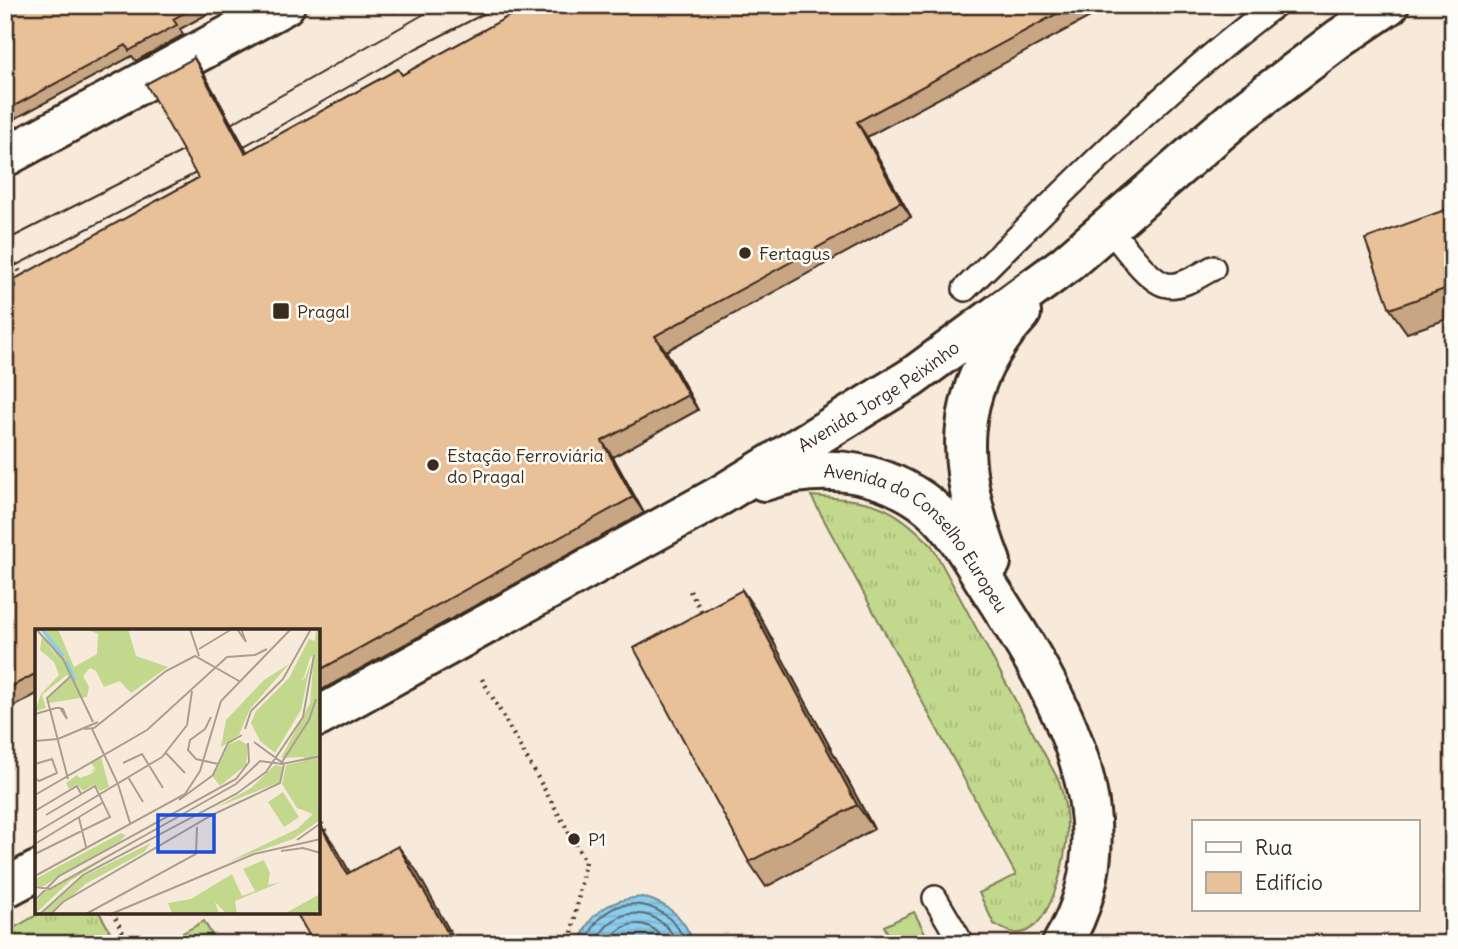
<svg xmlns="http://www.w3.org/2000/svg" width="1458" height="949" font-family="Delius,sans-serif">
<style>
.grass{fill:url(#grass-tufts);stroke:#7e8156;stroke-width:2}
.water{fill:url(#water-rules);stroke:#6c8c9a;stroke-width:2}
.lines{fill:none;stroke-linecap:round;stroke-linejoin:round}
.shore{stroke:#5b6b71;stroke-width:2}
.lane-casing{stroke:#3b2a1e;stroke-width:28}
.street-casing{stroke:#3b2a1e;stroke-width:44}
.path{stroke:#3b2a1e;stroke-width:4.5;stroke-dasharray:2 5;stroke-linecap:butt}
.lane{stroke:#fdfcf7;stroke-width:23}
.street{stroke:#fdfcf7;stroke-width:38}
.tram{stroke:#3b2a1e;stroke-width:2}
.wall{fill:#c8a684;stroke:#3b2a1e;stroke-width:2}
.shaded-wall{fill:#a3876b;stroke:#3b2a1e;stroke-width:2}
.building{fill:#e9c199;stroke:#3b2a1e;stroke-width:2}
.poi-dot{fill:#3b2a1e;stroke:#fdfcf7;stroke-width:2.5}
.labels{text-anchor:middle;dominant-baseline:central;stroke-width:5;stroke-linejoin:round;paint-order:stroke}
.poi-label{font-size:18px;fill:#3b2a1e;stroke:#fdfcf7;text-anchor:start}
.street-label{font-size:18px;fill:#3b2a1e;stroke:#fdfcf7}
.inset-river{fill:none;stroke:#8ccded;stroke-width:3.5}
.inset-road{fill:none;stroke:#ac9d8f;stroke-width:2}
.view{fill:#1d4ed8;fill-opacity:0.15;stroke:#1d4ed8;stroke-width:3.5}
.inset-edge{fill:none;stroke:#3b2a1e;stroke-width:3.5}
</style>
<defs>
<pattern id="grass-tufts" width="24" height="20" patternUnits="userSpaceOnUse" patternTransform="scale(1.75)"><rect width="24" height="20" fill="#c2d88d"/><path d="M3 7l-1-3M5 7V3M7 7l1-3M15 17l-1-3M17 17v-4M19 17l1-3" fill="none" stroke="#a8ba79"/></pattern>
<pattern id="water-rules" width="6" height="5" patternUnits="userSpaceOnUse" patternTransform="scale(1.75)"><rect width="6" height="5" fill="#8ccded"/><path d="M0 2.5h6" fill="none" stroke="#7ab0cb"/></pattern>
</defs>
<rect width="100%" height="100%" fill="#f7eadb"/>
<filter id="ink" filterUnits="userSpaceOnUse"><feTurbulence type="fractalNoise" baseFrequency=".0143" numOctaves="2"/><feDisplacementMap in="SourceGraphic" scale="14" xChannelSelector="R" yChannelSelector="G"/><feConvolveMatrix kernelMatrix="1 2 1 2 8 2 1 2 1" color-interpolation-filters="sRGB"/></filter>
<g filter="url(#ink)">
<!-- grass -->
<path class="grass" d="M811,496c59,5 79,5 121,50l127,235c5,16 8,31 8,48 0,27 -16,108 -53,104 -7,-1 -14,-6 -20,-9l-15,-31 37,-18z
M42,912h57l14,25 -12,7h-96v-11z
M914,912l17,32h-38l-9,-18z
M204,921l13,23h-49l-1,-2z"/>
<!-- water -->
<path class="water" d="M642,897c27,7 42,20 52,47h-114c7,-32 32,-45 62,-47z"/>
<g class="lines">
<!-- shore -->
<path class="shore" d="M587,944c12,-56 82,-50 99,0
M596,944c14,-41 67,-40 81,0
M607,944c14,-26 46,-27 59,0"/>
<defs>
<path id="lane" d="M1109,228c13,15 39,54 58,57 15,3 34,-11 46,-17
M965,289c100,-98 197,-199 310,-284
M935,898l27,46"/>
<g id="street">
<path d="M5,157l280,-152"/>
<path id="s1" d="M764,481c52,-18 110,-13 157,19 32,22 50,60 71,92 67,104 143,231 70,352"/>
<path d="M991,562c-36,-93 -42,-171 30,-249"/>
<path id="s2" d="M318,717l403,-222 190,-117 155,-114 175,-151 99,-75 49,-33"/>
<path d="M5,888l32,-17"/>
</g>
</defs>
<!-- lane casing -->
<use href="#lane" class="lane-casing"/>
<!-- street casing -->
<use href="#street" class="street-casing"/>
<!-- path -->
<path class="path" d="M391,5l5,8
M5,245l17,31
M690,591l14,25
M482,679l103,182 -15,83
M318,817l9,17
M112,912l17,32
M134,944l16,-9 5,9
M781,944l10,-6"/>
<!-- lane -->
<use href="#lane" class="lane"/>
<!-- street -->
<use href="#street" class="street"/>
<!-- tram -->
<path class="tram" d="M5,241l180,-91 255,-145
M5,271l199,-102 211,-120 86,-44"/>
</g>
<!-- wall -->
<path class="wall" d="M5,5h219l-44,24 3,6 -47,26 -4,-5 -127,68z
M529,5h583l-245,132 44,80 -245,134 32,59 -85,47 31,56 -326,179v-61h-281v63l-32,17v-419l193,-114 -4,-120 10,16 43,78 151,-83 4,6z
M1453,207v110l-46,16 -17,-24z
M742,590l17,25 115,214 -108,58 -17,-25z"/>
<!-- shaded-wall -->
<path class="shaded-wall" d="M194,58l10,16 52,94 -11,-15z
M857,122l10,15 44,80 -10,-15z
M655,336l11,15 32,59 -10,-15z
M602,441l11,16 31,56 -11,-16z
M742,590l17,25 115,214 -17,-24z
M320,824l17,25 27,49 -17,-24z
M398,846l18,24 41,74h-3z"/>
<!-- building -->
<path class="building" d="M5,5h194l-26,14 4,6 -48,26 -3,-6 -121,66z
M529,5h544l-216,117 44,80 -246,134 33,59 -86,46 31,56 -315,174v-40h-281v42l-32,17v-398l11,-6 -3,-6 185,-102 -52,-94 48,-26 51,95 153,-84 4,6z
M1453,207v79l-63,23 -25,-70z
M742,590l115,215 -108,57 -115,-214z
M320,824l27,50 51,-28 56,98h-140l-18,-32h22v-87z"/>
</g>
<!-- markers -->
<g class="poi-dot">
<circle cx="745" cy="253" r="7"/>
<rect x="272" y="302" width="18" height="18" rx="3.5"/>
<circle cx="433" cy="465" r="7"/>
<circle cx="574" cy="839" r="7"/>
</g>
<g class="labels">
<!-- poi labels -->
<g class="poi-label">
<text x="759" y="253">Fertagus</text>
<text x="297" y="311">Pragal</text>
<text x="447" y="455">Estação Ferroviária<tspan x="447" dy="21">do Pragal</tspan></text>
<text x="588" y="839">P1</text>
</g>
<!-- street labels -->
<g class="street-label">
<text stroke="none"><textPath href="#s2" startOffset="646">Avenida Jorge Peixinho</textPath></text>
<text stroke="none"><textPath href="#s1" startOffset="182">Avenida do Conselho Europeu</textPath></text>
</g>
</g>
<!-- overview -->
<g transform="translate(35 629)">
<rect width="285" height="285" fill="#f7eadb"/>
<path d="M281,0h4v191l-27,19 -65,23 69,-33 16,-15 -16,-6 -15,-24 4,-19 18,-4v-4l-23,1 29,-55 4,-49 -4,4 -6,19 -4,4 5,-3 6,-16 -10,48 -26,43 -15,-12 -9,-18 5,-12 33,-33 20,-39 6,2zM7,6l26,39 -26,21 4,13 -11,3 6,-17 18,-19 -5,-13 -14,-12zM254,35l-39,45 -11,26 -18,12 5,-27 38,-40zM204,111l9,5 -2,20 -26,21 -7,-9 16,-33zM66,128l8,30 -9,4 -5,-7 -12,7 -6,-7 -8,5 -3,-6 11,-8 3,3 11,-4 7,-6 -8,5 5,-5 -4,-5zM240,136l9,2 -4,15 -63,25 34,-19zM86,204l5,2 -6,6 -78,46 -7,-2v-6zM108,206l-73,46 -35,33v-10l9,-13zM116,214l-7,9 -57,31 -37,31h-9l41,-37zM229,231l6,13 -2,12 13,-3 -46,19 2,13h-10l-12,-12 4,12h-47l-4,-11 23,-4 41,-25 10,22 13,-5 -12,-22zM285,265v15l-6,5h-30z" fill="#c2d88d"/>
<path d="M6,0h17l16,38 23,-13 1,-20 -11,-5h41l8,27 32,11 -37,26 -11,-12 -16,6 -8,-16 -6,-3 -7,8 6,11 -2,10 -38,6 -2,-5 22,-20zM248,163l16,25 -15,10 -16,-25z" fill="#c2d88d"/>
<path class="inset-river" d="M7,0l21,27M31,32l9,20"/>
<path class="inset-road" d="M1,0l27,30 30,63M155,0l9,27M202,0l9,13 -5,-13M164,20l33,-20M0,85l21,-6h4l3,1 4,10 -7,-11M176,88l-6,12 -15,11 -2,10 8,9 22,5M49,100l10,-1 72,-57 29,-15 44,25M57,100l26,55 12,39M210,100l6,-18 32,-32 28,-50M0,112l23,-2 40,-17M131,124l19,20M247,133l27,-42 7,-21M88,134l19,-9 21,34M0,135l17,-5 5,14 -18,8 -4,-3M93,148l15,25M33,150l-21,-81 24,-22M0,166l112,-65 80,-73 28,-2 12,-6M144,171l34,-25 15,-32 14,-8M0,182l42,-25 4,8M44,189l7,29M0,204l127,-76 25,-32 5,-34M262,211l24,-17M0,215l67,-41M246,222l22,-3 18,5M0,225l75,-37 -15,-31 -49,29M0,247l150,-82 15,-23 21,-70 70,-72M0,258l15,2 186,-105 24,-23 22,3 39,-8M0,271l24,-24 177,-97 13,-17 -1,-19M5,285l43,-39 153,-81 30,-22 37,-55 11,-62M16,285l12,-12 149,-87 68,-32 4,-19 -30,-22M51,285l110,-60 1,-27M76,285l143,-60 67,-15"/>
<path class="view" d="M123,186h56v37h-56z"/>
<rect width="285" height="285" class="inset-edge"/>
</g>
<!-- margin -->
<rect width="1458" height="949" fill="none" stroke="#fdfcf7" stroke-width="28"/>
<rect x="14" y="14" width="1430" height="921" fill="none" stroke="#3b2a1e" stroke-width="2.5" filter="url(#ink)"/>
<!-- legend -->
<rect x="1192" y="820" width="228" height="91" fill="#fdfcf7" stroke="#afa8a0" stroke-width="2"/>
<rect x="1206" y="842" width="35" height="10" fill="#fdfcf7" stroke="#afa8a0" stroke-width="2"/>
<text x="1255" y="855" font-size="21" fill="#3b2a1e">Rua</text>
<rect x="1206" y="872" width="35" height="21" fill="#e9c199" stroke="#afa8a0" stroke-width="2"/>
<text x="1255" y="890" font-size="21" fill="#3b2a1e">Edifício</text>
</svg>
